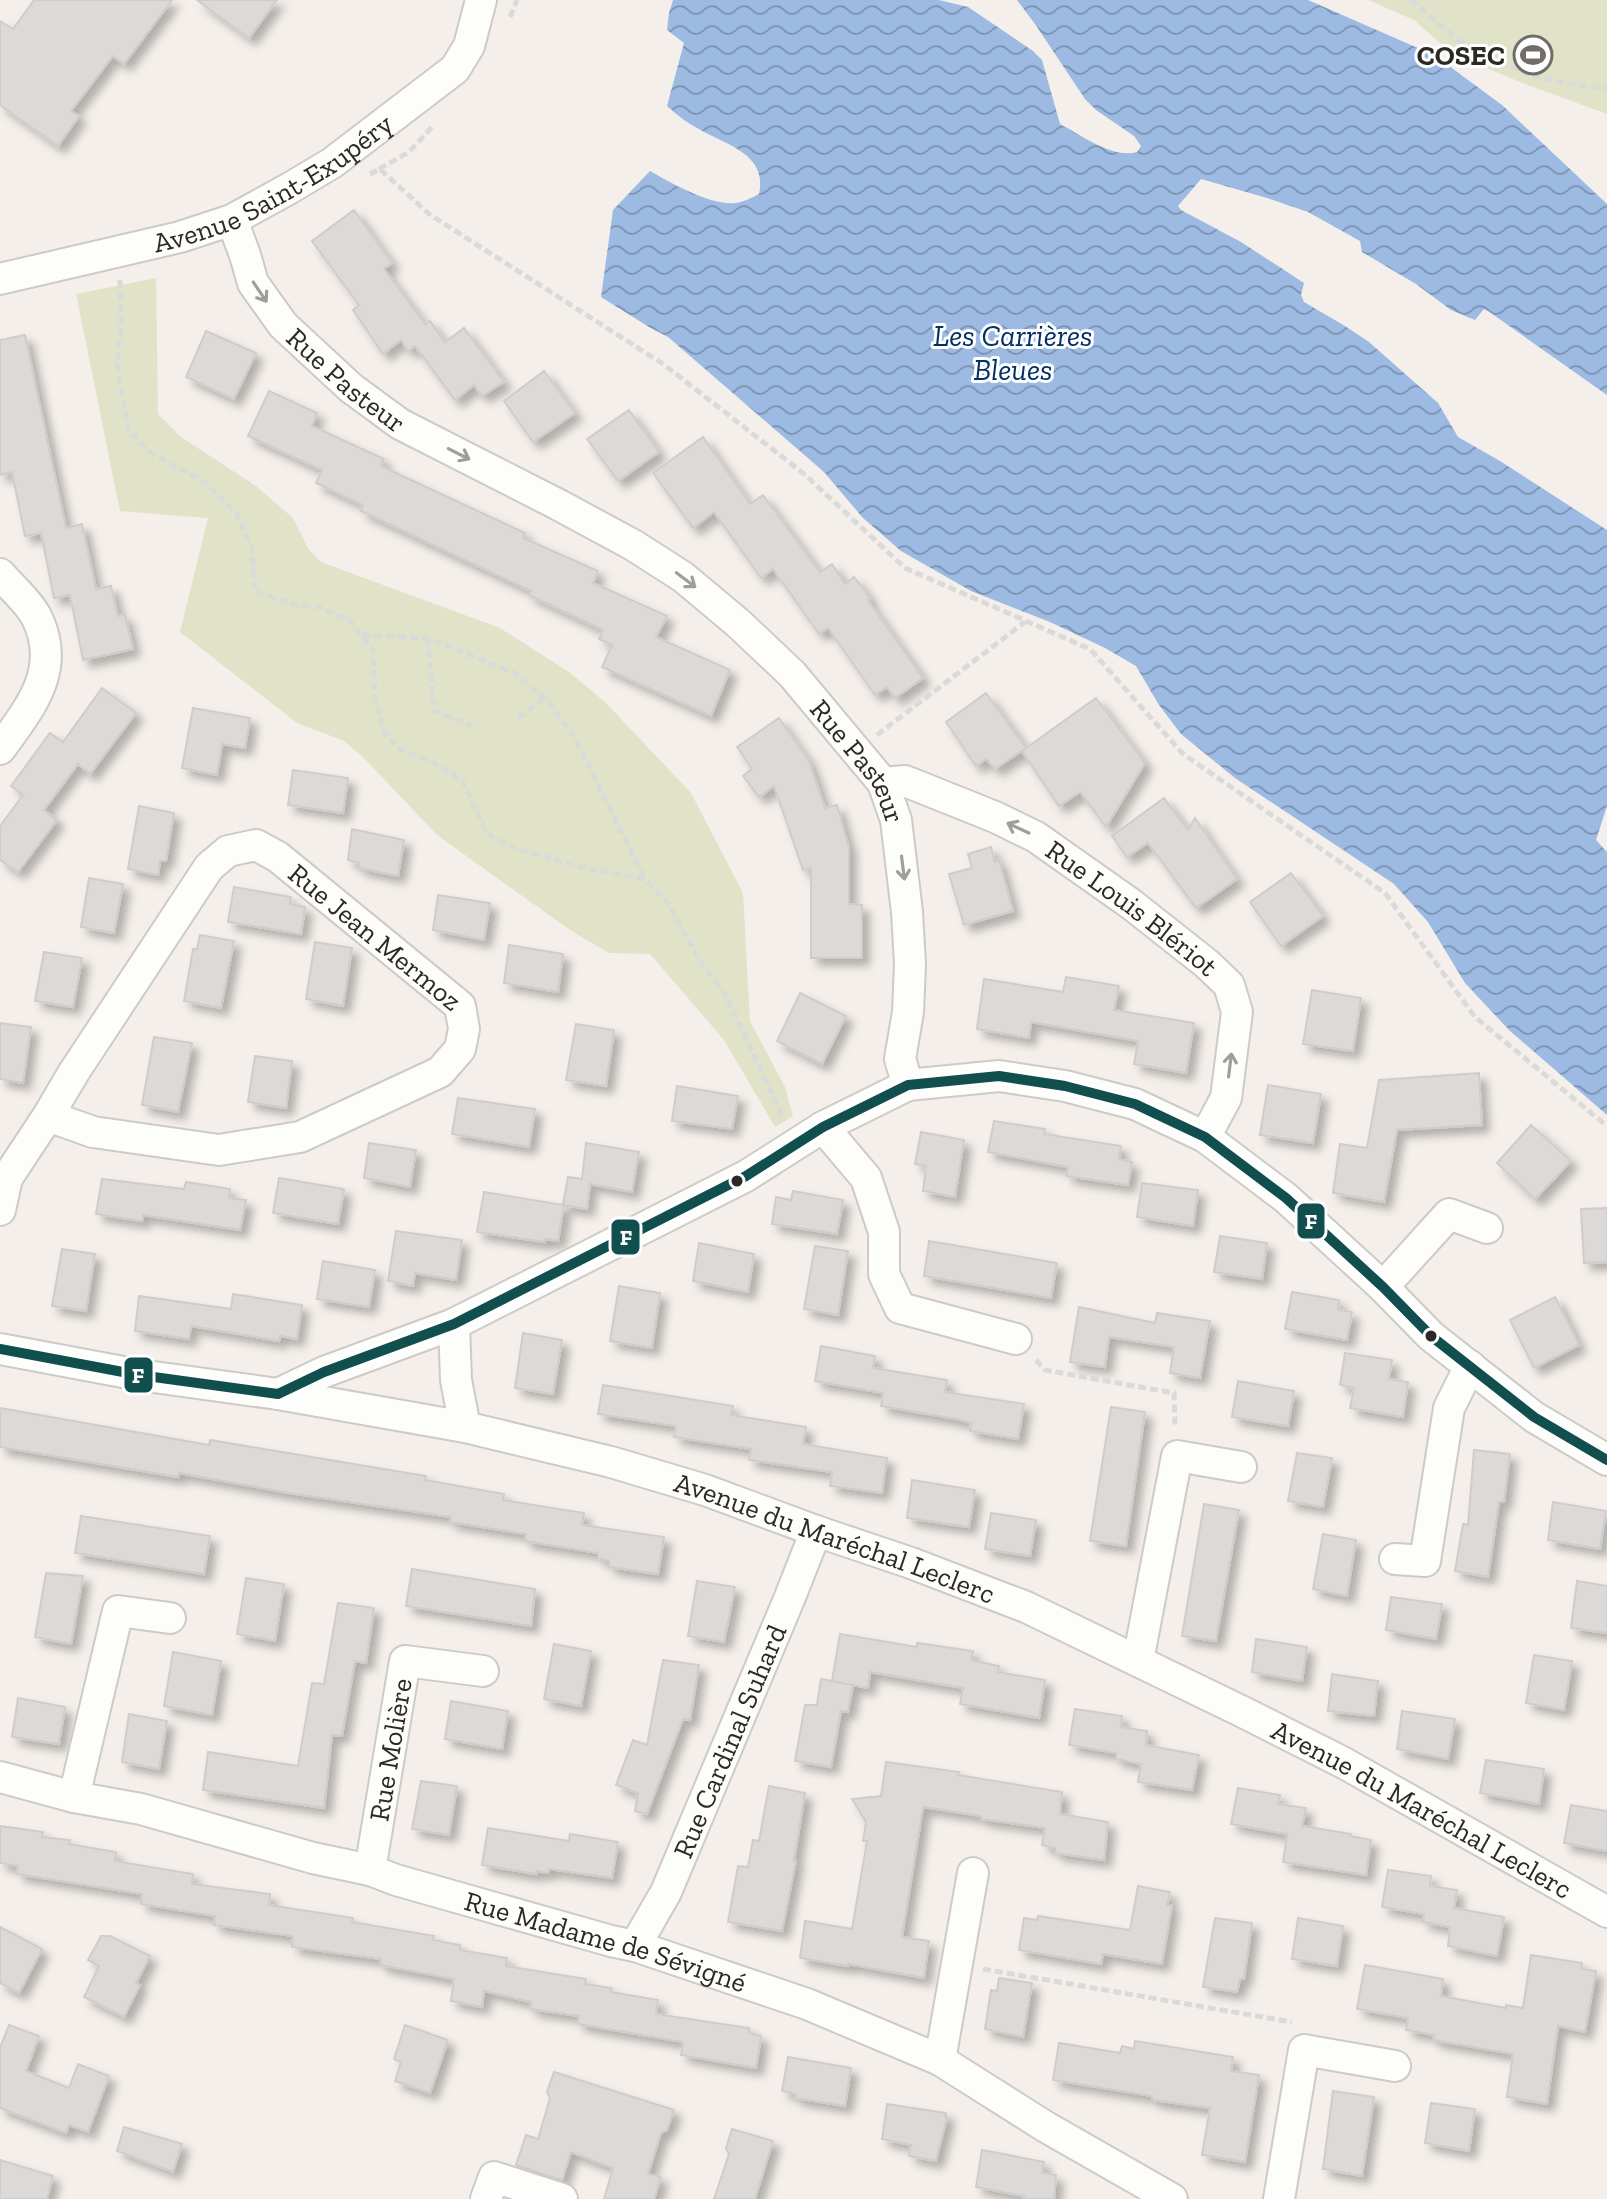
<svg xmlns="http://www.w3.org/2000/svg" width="1607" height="2199" font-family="'Zilla Slab',serif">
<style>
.green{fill:#e1e3c8}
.water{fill:url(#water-waves)}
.building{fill:#ddd9d9;stroke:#d0cccc;stroke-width:2;filter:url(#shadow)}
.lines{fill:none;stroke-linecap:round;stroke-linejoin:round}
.street-casing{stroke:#cecac7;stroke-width:34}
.path{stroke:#dadad8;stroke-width:5;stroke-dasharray:8 4;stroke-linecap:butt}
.street{stroke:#fdfdfc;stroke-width:30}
.bus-1-casing{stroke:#fefefe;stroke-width:16}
.bus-1{stroke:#104f4d;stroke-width:10}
.oneway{stroke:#9e9e9b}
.bus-dot{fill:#2b2925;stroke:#fefefe;stroke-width:3}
.labels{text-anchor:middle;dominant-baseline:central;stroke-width:6;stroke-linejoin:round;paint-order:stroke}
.poi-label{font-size:28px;font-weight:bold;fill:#2b2925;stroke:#fefefe;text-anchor:end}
.street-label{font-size:28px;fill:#2b2925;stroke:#fefefe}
.water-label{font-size:30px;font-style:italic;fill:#023065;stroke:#fefefe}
.line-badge{stroke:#fefefe;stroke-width:3}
.badge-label{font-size:22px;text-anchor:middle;font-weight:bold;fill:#fff}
</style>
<defs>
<pattern id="water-waves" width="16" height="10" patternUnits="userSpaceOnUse" patternTransform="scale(2)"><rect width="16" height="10" fill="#9cbae2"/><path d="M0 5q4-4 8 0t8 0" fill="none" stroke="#7f97b7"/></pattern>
<filter id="shadow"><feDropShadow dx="7" dy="7" stdDeviation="4" flood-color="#0004"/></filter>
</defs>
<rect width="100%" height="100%" fill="#f4efea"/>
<!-- green -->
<path class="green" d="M1368,0h239v114l-82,-30 -56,-23 -21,-11 -34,-30z
M156,278l2,136 23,23 75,49 37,32 16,32 12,12 179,66 69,44 36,30 86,91 52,100 7,128 35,66 8,29 -18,11 -51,-87 -74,-86 -41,-1 -39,-23 -133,-95 -75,-79 -18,-15 -47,-18 -117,-91 28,-114 -88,-7 -44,-217z"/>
<!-- water -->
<path class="water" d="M673,0h266l29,7 65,44 9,9 18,64c21,11 53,35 77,28l4,-6 -7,-10 -38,-26 -11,-11 -50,-75 -18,-24h291l126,55 68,50 105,99v191l-119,-84 -4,-2 -9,11 -24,-10 -35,-26 -54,-32 -2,-11 -52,-29 -41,-14 -66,-19 -23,27 3,4 60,32 63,41 -3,12 3,7 41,24 24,16 69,61 20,34 42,24 107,69v276l-11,34 11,12v263l-97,-84 -45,-48 -37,-61 -34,-38 -159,-106 -54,-44 -22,-29 -23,-39 -31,-18 -55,-26 -79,-31 -70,-40 -38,-33 -39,-46 -156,-135 -19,-10 -48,-30 12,-87 37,-39c21,12 61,35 85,32 9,-1 16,-5 24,-9 9,-40 -33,-49 -60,-65 -12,-6 -22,-14 -32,-23l17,-63 -17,-13 2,-17z"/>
<!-- building -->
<path class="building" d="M34,0h138l-48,64 -11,-8 -42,55 8,5 -21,30 -58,-41v-84l13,8z
M197,0h80l-28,38z
M354,210l38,53 -8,6 41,55 5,-3 15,21 19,-14 40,54 -22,14 -8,-11 -19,15 -40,-54 -7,5 -7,-11 -18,14 -30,-44 6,-5 -47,-64z
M206,331l50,22 -22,46 -48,-22z
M25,335l41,193 16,-4 14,65 15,-3 7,30 7,-1 8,34 -50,11 -13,-65 -16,3 -13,-65 -16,3 -13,-64 -12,3v-135z
M544,371l31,42 -42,29 -29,-41z
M269,391l48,22 -5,13 72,33 -3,7 144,67 -2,5 75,33 -5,12 74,33 -11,21 74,33 -19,46 -109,-49 10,-22 -13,-6 4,-9 -74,-35 2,-4 -170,-80 2,-6 -47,-22 6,-13 -74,-34z
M629,410l30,42 -41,29 -31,-42z
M703,437l47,67 13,-9 57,77 12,-8 13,20 9,-7 16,21 -2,2 55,78 -28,20 -8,-11 -12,8 -47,-67 -9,6 -46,-65 -12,9 -47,-66 -21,16 -40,-55z
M102,688l34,25 -46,61 -12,-10 -34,46 13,10 -39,52 -18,-12v-34l23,-31 -12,-9 39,-53 13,9z
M986,693l40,55 -31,21 -9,-10 -10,7 -30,-44z
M1096,698l49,65 -39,64 -26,-35 -21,14 -37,-55z
M193,708l57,10 -5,30 -23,-4 -5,31 -35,-7z
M779,718l30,43 16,47 12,-3 12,43v56l13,1v53h-51v-90l-8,2 -29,-84 -15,11 -16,-21 9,-7 -15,-22z
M293,770l55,8 -5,35 -55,-8z
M1164,798l24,32 7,-12 42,61 -41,29 -48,-65 -21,14 -15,-21z
M139,806l35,7 -8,48h-6l-2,14 -30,-6z
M352,829l52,11 -6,36 -39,-8v-5l-11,-3z
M991,847l4,15 4,-2 14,51 -49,14 -15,-51 23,-6 -4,-14z
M1291,873l32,43 -42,30 -31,-44z
M89,878l34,6 -9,49 -33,-6z
M234,887l57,10 -1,7 15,3 -4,27 -73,-12z
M438,895l52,8 -6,37 -51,-10z
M200,935l34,6 -13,67 -37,-7 9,-52h4z
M315,942l37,6 -9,58 -37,-7z
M509,945l54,9 -5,38 -54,-9z
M44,952l38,6 -9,49 -38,-6z
M1066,977l53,9 -5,24 80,13 -8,50 -52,-9 4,-23 -107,-19 -2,16 -52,-9 7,-50 79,13z
M1312,990l49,8 -8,53 -50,-7z
M800,993l46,23 -24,48 -45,-23z
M0,1023l31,4 -8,56 -23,-4z
M576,1024l38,6 -8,56 -40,-6z
M154,1037l38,6 -14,69 -36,-7z
M255,1056l37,5 -6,47 -38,-6z
M1479,1073l3,52 -85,5 -13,72 -51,-9 7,-49 27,4 12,-68z
M1268,1085l53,9 -8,49 -53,-8z
M677,1086l61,10 -6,33 -60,-8z
M458,1098l77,11 -6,38 -77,-13z
M994,1121l51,8 -1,5 77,12 -2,13 13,3 -4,23 -62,-9 2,-9 -80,-15z
M1531,1125l40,36 -36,38 -38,-36z
M921,1132l43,8 -9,57 -32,-6 3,-25 -11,-2z
M369,1143l47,7 -6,37 -46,-9z
M586,1143l53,9 -7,40 -42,-8 -3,25 -24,-4 5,-28 14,2z
M279,1178l65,11 -6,35 -65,-11z
M102,1179l82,10 2,-7 44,7 -1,9 17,2 -6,30 -97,-15 -1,6 -46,-7z
M1142,1183l56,7 -5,36 -56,-9z
M793,1191l50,9 -6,34 -65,-10 4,-27 15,3z
M484,1192l80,13 -6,36 -13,-2v3l-68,-10z
M1607,1208v54l-23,1 -3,-54z
M396,1231l66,9 -6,40 -41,-7 -2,13 -25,-5z
M1220,1236l47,7 -5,36 -48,-7z
M929,1241l128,22 -6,35 -127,-22z
M699,1243l55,11 -6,38 -55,-11z
M815,1246l33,5 -10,64 -34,-6z
M62,1249l33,5 -9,57 -34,-5z
M323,1261l52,9 -6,37 -52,-8z
M619,1286l41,7 -8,55 -42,-7z
M1292,1292l47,8 -1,10 14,2 -5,28 -62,-11z
M233,1294l69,11 -5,34 -17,-3 -1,5 -88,-15 -2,13 -54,-8 4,-35 92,13z
M1555,1297l24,48 -45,23 -24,-48z
M1079,1307l76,16 2,-10 53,8 -10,57 -30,-5 4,-26 -65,-10 -4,30 -35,-5z
M523,1333l39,7 -9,54 -38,-6z
M821,1346l54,10 -2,12 74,12 -2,12 79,12 -6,35 -48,-8 1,-8 -15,-4 -75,-13 2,-13 -68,-12z
M1345,1353l47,7 -3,19 19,3 -5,35 -53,-9 4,-20 -14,-3z
M1238,1381l56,10 -6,35 -56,-9z
M603,1385l130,21 -2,9 75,12 -3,17 84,14 -5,35 -52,-7 2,-14 -83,-12 2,-11 -77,-12 2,-11 -78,-12z
M1111,1407l34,5 -19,134 -36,-5z
M0,1408l209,37 1,-5 216,36 -1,4 79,14 -1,6 81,13 -2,12 82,12 -6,37 -49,-7v-6l-11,-3v-5l-73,-12 1,-7 -76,-12 1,-5 -162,-24 -110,-20 -1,4 -178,-30z
M1474,1450l36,4 -6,48h-5l-11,75 -33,-6 8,-47 5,1z
M1297,1453l35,5 -9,49 -35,-6z
M912,1480l63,10 -6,37 -62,-9z
M1553,1502l53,9 -6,38 -52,-9z
M1204,1504l35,6 -23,131 -34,-5z
M991,1513l45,7 -6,36 -45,-7z
M81,1516l129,20 -6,38 -129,-21z
M1323,1534l33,6 -9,56 -34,-7z
M412,1569l123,20 -4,37 -125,-20z
M46,1573l37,3 -12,68 -36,-7z
M246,1578l38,6 -9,57 -38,-7z
M697,1581l38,6 -11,55 -36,-6z
M1577,1581l30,5v47l-36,-5z
M1391,1597l51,7 -6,35 -50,-9z
M338,1603l36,5 -8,55 -11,-2 -13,75 -10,-1 -8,73 -121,-18 5,-38 90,14 14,-83 12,1z
M840,1634l77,13v-4l56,8 -2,9 28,6 -1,6 47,8 -6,38 -79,-14 3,-16 -93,-16 -2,16 -36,-7z
M1256,1639l51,8 -5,34 -50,-9z
M554,1644l37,7 -10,55 -37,-7z
M173,1652l48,9 -9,54 -48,-9z
M1534,1655l38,6 -8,49 -38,-7z
M663,1660l36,5 -9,55 -7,-1 -36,95 -12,-3 3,-18 -22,-8 17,-45 14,5z
M1332,1674l46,7 -4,35 -46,-5z
M821,1679l32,6 -5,27 -7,-1 -10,56 -36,-6 10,-56h12z
M18,1698l47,9 -6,37 -47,-7z
M451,1701l57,10 -6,38 -57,-10z
M1075,1709l47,7 -1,11 26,4 -1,14 53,10 -7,35 -54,-8 3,-18 -25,-5v-6l-47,-8z
M1402,1711l53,8 -7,40 -51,-10z
M129,1714l38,7 -8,48 -37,-7z
M1486,1760l58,9 -5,35 -59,-11z
M886,1762l73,10 -1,3 104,17 -2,22 48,8 -4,38 -49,-7v-5l-13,-3 3,-17 -64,-9v-3l-58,-9 -21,130 27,4 -5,37 -76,-14v2l-48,-8 5,-37 47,8 15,-88h-4l3,-19 -14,-23 29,-3z
M421,1781l36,5 -8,49 -37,-6z
M769,1786l36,7 -11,68h2l-14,70 -54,-9 10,-56 10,1 5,-27 6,1z
M1238,1788l42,7 -2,9 28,4 -4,18 49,8 -1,2 21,4 -5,35 -83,-13 4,-28 -56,-10z
M1571,1805l36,6v40l-43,-8z
M0,1826l43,6 -1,5 28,3 -1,4 47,8 -1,9 78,13 -1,10 78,10 -1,11 84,13 -1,4 82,14 -1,4 27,5v5l47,8 -1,8 80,13 -1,5 27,4 -1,4 47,8 -2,14 93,14v5l12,3 -5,32 -75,-13 2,-13 -105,-18 1,-8 -49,-7 1,-7 -47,-11 -2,16 -31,-6 3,-22 -74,-14 1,-6 -89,-12 1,-11 -79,-11 1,-9 -74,-12 1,-10 -125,-20 1,-8 -18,-3z
M488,1828l81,13 1,-7 48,8 -6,36 -63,-9 -1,4 -11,-2 -1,3 -54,-9z
M1388,1870l43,6 -1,10 27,4 -3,18 50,9 -7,39 -49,-10 2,-19 -27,-5 1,-8 -42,-7z
M1138,1886l32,6 -3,13h5l-10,59 -59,-10 -2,10 -82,-14 5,-32 13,2 1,-4 92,14z
M1215,1918l37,5 -8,56h-4l-3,13 -34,-5z
M1298,1918l45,8 -6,40 -45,-7z
M0,1927l42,22 -23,44 -19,-10z
M101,1936h9l40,20 -14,27 4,2 -16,32 -40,-20 15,-31 -11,-6z
M1531,1955l51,8 -1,6 15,2 -11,61 -27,-6 -11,78 -40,-7 6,-43 -80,-14 1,-5 -28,-5 2,-12 -51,-9 8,-44 78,14 -2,17 65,12v-3l17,3z
M999,1978l33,5 -9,54 -38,-8 6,-39 6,1z
M9,2025l30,11 -13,35 43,17 9,-24 31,12 -21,56 -19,-7 -3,8 -66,-25v-60z
M405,2025l43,15 -18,53 -35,-12 6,-19 -7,-3z
M1135,2041l98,16 -2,14 28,4 -14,87 -43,-7 8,-47 -58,-8v-4l-99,-16 6,-37 61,10 2,-7 12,3z
M788,2057l63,11 -6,38 -50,-8 1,-4 -14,-3z
M554,2072l120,38 -7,20 -6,3 -13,41 13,3 -7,22h-50l9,-31 -42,-16 -9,28 -46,-15 10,-30 12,4 12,-41 -3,-6z
M1333,2091l41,6 -12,79 -39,-7z
M1431,2103l44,6 -6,42 -44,-8z
M887,2104l59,9 -1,3 2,1 -11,44 -27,-5 2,-11 -29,-6z
M124,2127l58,17 -9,28 -56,-21z
M732,2129l41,12 -18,58h-41l15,-45 -3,-6z
M982,2150l62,12 -2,11 14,2 -2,24h-31l1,-3 -48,-9z
M0,2160l53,16 -6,23h-47z"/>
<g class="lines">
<defs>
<g id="street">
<path id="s1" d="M232,220l13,35 8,28 30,42 68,63 49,36 159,81 74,40 50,32 55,46 54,51 91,109 13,37 11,92 3,52 -2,48 -8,47 8,26"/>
<path id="s2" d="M0,279l180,-42 52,-17 58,-32 42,-25 123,-94 14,-23 12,-46"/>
<path d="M0,574c11,13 29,28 37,44 25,52 -7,90 -37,131"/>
<path id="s3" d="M883,783l22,-2 90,36 41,20 95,67 76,60 22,21 8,27 -11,86 -21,39"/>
<path d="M823,1127l43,51 18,54v42l16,34 116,31"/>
<path id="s4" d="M0,1210l7,-32 41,-62 26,-44 135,-205 19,-16 28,-6 22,12 182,149 4,23 -4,20 -20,23 -140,65 -81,13 -126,-18 -45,-16"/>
<path d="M1383,1287l66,-73 38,14"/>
<path d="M454,1324l2,56 9,47"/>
<path id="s5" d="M0,1349l139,26 139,19 187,33 146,35 94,28 111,41 95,32 115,44 217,105 101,51 263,149"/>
<path d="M278,1394l46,-22 130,-48 292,-148 77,-49 85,-42 91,-9 66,10 70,18 70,33 81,61 97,89 48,49 103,81 73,43"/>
<path d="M1395,1559l30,2 24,-153 21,-42"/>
<path d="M1138,1661l39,-205 64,11"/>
<path id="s6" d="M0,1777l74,20 67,12 172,49 57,12 26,10 215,61 24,5 172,58 133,56 106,67 126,72"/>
<path d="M74,1797l44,-186 52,7"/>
<path id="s7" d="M370,1870l35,-209 78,10"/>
<path id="s8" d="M635,1946l31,-54 124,-295 26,-66"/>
<path d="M940,2060l33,-187"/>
<path d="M486,2199l8,-22 68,22"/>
<path d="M1279,2199l25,-149 91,16"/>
</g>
</defs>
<!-- street casing -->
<use href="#street" class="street-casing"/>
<!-- path -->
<path class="path" d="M1411,0c16,13 31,28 48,40 44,30 96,44 148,49
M510,17l7,-17
M379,169l30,-17 24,-26
M370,174l10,-5 49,45 234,150 140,109 102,95 185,81 93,105 202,139 90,124 132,109
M120,280l1,43 -4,43 12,65 19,20 58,32 31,31 15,35 3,42 37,13 29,4 28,12 24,30 2,48 9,35 17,17 30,11 31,19 25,54 28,14 69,20 61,11 22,23 36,64 23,29 57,123
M362,635l66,3 86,35 31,25 29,38 71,143
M428,638l6,73 39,15
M518,718l27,-20
M877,735l148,-113
M1036,1360l9,10 129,23 1,34
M983,1969l309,53"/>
<!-- street -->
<use href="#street" class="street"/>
<defs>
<path id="bus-1" d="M0,1349l139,26 139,19
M278,1394l46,-22 130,-48 292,-148 77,-49 85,-42 91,-9 66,10 70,18 70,33 81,61 97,89 48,49 103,81 73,43"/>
</defs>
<!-- bus-1 casing -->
<use href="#bus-1" class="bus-1-casing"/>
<!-- bus-1 -->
<use href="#bus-1" class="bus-1"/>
</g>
<!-- one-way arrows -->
<defs><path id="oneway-shaft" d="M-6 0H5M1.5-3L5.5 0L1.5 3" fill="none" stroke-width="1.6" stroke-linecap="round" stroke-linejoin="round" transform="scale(2)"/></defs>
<g class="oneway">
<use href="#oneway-shaft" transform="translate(260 292) rotate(56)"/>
<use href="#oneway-shaft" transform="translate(459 454) rotate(27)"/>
<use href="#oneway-shaft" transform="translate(686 580) rotate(37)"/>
<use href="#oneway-shaft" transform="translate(1018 828) rotate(-155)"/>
<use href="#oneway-shaft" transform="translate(903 868) rotate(83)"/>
<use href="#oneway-shaft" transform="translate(1230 1065) rotate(-83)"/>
</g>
<!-- icons -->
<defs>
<symbol id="stadium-ring" viewBox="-11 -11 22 22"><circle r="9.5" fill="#fefefe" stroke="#716e6a" stroke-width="1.5"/><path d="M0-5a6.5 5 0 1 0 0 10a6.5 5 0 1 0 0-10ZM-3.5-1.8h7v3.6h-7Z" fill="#716e6a"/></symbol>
</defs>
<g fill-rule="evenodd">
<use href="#stadium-ring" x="1511" y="33" width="44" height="44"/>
</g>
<!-- markers -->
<g class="bus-dot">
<circle cx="737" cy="1181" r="7"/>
<circle cx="1431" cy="1336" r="7"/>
</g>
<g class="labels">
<!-- poi labels -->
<g class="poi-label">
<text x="1505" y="55">COSEC</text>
</g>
<!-- street labels -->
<g class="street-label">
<text stroke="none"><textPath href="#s2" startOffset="292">Avenue Saint-Exupéry</textPath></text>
<text stroke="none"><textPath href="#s1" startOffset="202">Rue Pasteur</textPath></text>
<text stroke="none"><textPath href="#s1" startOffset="850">Rue Pasteur</textPath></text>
<text stroke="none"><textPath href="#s3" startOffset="284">Rue Louis Blériot</textPath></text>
<text stroke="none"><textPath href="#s4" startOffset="608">Rue Jean Mermoz</textPath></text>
<text stroke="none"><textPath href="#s5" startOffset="858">Avenue du Maréchal Leclerc</textPath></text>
<text stroke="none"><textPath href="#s8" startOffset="226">Rue Cardinal Suhard</textPath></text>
<text stroke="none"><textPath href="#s7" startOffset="122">Rue Molière</textPath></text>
<text stroke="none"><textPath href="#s5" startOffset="1506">Avenue du Maréchal Leclerc</textPath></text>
<text stroke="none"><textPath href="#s6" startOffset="628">Rue Madame de Sévigné</textPath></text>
</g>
<!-- water labels -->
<g class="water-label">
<text x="1013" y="336">Les Carrières<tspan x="1013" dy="34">Bleues</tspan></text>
</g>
</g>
<g class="line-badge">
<rect x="1296" y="1202" width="30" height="38" rx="8" fill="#104f4d"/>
<rect x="610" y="1218" width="31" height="38" rx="8" fill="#104f4d"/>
<rect x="123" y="1356" width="31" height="38" rx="8" fill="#104f4d"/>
</g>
<g class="badge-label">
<text x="1311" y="1229">F</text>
<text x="626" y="1245">F</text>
<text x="138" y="1383">F</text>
</g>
</svg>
